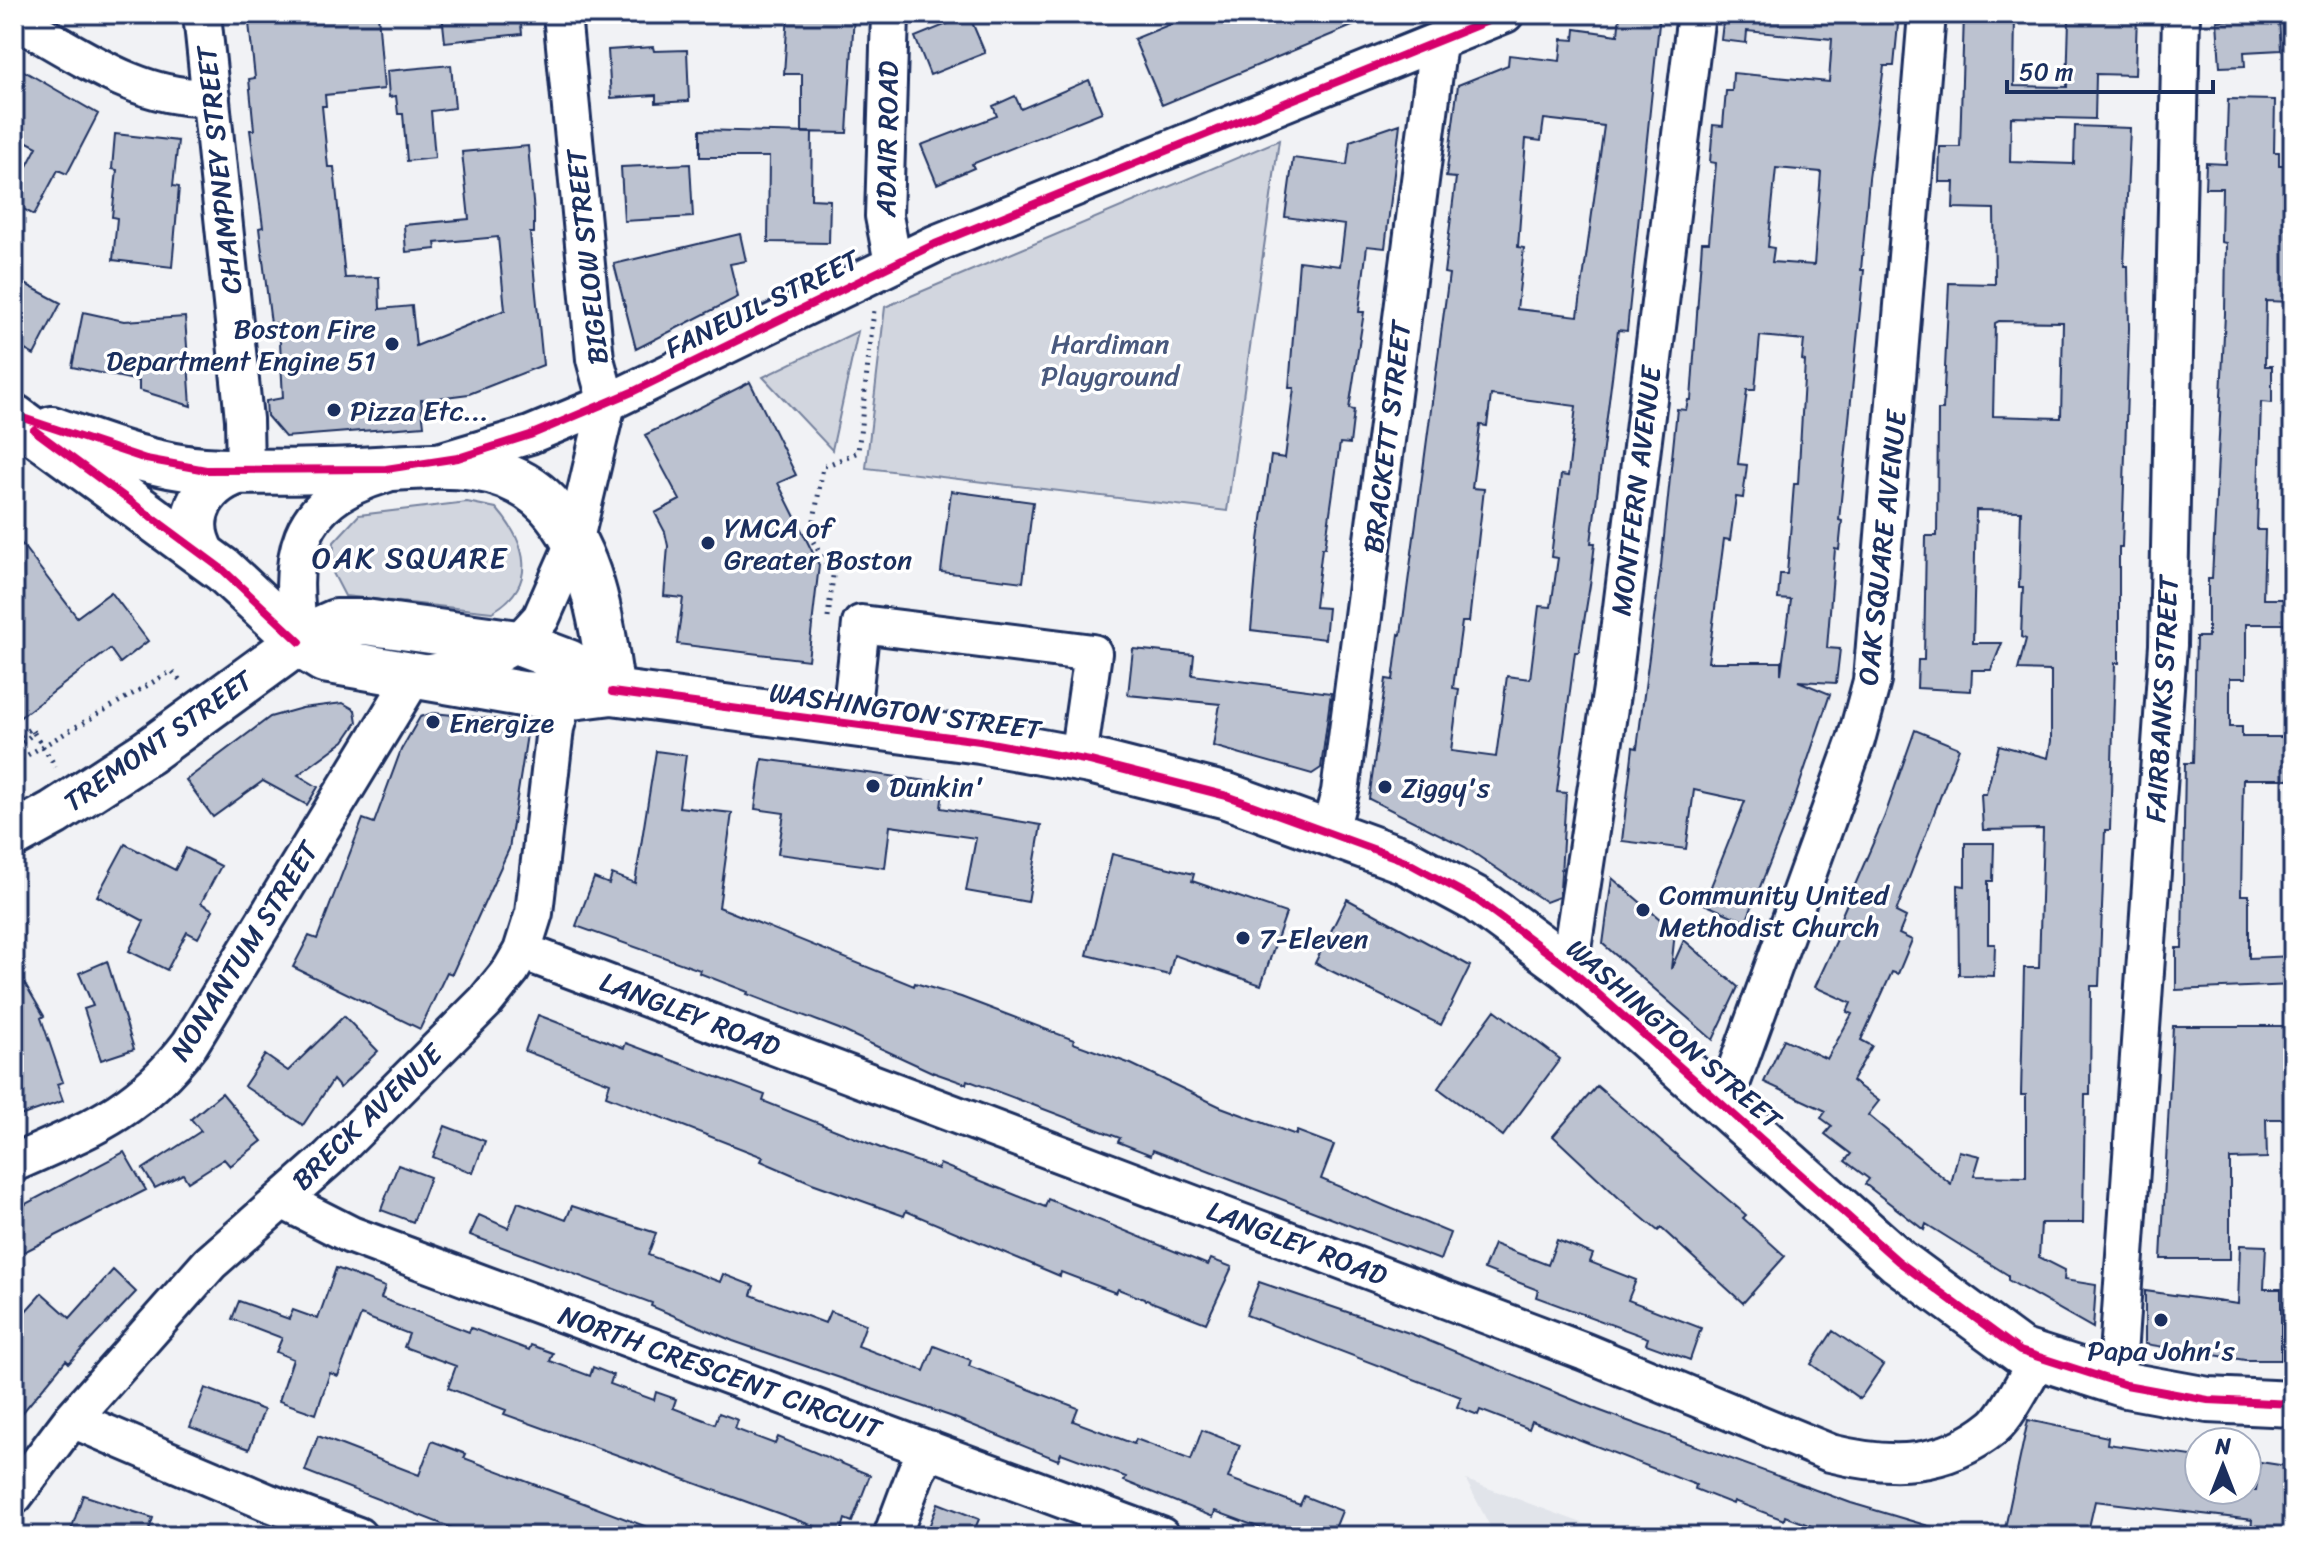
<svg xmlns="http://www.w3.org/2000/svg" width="2307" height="1550" font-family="Sriracha,sans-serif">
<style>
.built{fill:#e1e4ea}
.green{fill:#d2d6df;stroke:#76829e;stroke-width:2}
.building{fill:#bcc2d0;stroke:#1b2f5e;stroke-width:2;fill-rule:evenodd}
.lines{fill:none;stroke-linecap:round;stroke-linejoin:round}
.minor-casing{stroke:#1b2f5e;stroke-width:42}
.major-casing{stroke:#1b2f5e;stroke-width:50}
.path{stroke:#1b2f5e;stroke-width:5;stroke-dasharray:2 6;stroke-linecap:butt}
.minor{stroke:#fff;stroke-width:36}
.major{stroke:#fff;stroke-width:44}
.cycleway-casing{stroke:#fff;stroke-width:13}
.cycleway{stroke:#d6006c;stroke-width:8}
.poi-dot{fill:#1b2f5e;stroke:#fff;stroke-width:3}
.labels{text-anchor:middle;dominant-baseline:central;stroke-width:7;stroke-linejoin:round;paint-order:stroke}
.street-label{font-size:28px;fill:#1b2f5e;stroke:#fff}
.poi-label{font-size:28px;fill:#1b2f5e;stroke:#fff;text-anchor:start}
.park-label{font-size:28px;fill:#49597e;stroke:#fff}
.neighbourhood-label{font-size:30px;letter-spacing:2px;fill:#1b2f5e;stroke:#fff}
</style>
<rect width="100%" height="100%" fill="#f1f2f5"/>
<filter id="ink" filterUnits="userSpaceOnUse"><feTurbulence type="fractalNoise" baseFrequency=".0125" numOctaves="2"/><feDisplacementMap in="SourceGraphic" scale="16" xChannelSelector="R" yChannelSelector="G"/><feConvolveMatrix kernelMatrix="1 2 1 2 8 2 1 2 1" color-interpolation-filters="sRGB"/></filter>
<g filter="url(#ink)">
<!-- built -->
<path class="built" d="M1466,1480l151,56h-122z"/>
<!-- green -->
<path class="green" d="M1279,140l-52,371 -361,-43 19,-161z
M858,331l-26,119 -69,-73z
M467,502l29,6c31,35 43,77 -4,104l-147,-16 -12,-23 1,-31 25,-27z"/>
<!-- building -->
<path class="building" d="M248,14h130l6,75 -59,6 1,11h-4l6,61h6l11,111 34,-1 1,32 32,-3 4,40 89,-36 -7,-73 -63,6 1,6 -30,3 -2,-27 65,-6 -7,-67 66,-6 6,67v20h-4l13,132 -74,29 -48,6 3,26 -139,11 -18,-21 -1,-15 17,-3 -4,-75 -8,1 -12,-96 4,-1 -13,-97h4l-5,-51 6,-1z
M442,14h78l2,20 -77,8z
M788,14h66l-7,119 -45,-1v-58h-18z
M1195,14h186l-219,91 -28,-66z
M1620,14h40l-33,317 -9,-1 -27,213h4l-5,42 -11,67h-4l-18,140 9,1 -6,97 -1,7 -13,5 -81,-55 -96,-48 17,-120 7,1 6,-46 2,1 48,-361 -5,-1 12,-95 -10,-1 12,-92 50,-20 1,-10 51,6 2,-22 12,1 1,-11 43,6zM1544,119l60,7 -26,190 -61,-7 7,-61 -6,-1 8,-108 15,2zM1491,395l85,11 -8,70 -7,-1 -10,82 7,1 -7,49 -12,-1 -9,73 -23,-3 -11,81 -45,-6 8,-62 -6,-1 9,-66h7l15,-133 -12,-1 8,-63 7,1z
M1724,14h175l-5,52h-10l-15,112 -8,92h3l-25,250 3,1 -3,29 -4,-1 -8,99 13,1 -4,34 -38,-2 32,13 -38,113 -46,115 -42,-18 41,-103 -51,-11 -8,59 -64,-8 11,-94 4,1 24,-182 16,-157 9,1 2,-10h3l11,-158h7l7,-79 -6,-1 3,-37 10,1 3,-35h6l1,-18 96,9 3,-43 -85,-8 -1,12 -25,-3zM1776,168l45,4 -7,93 -42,-3 2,-14 -6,-1zM1760,336l44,4 -2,20 3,1 -7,123h-4l-7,90h-7l-2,25 13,1 -10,74v-12h-73l16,-123 6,1 6,-43 7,1 4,-33 -9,-1 9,-74h8z
M1964,14h51l-1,72 53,1 2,-68 20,-1v-4h48l-2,61 -39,-1 -1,45 -84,-2 -1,45 64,2 1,-38 55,2 -6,138h4l1,62 -7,219h-3v116h-4l-5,167h-5l-6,156h-8l-1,109h-5l-2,128h-42l-2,34 26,13 -1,10 32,5 -3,43 -85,-48v-5l-82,-51 -2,6 -59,-46 4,-5 -24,-18 6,-7 -26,-20 7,-8 -11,-8 5,-7 -62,-29 20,-43 43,20 25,-45 -5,-2 4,-9 -36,-16 25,-54 -5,-2 49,-113 31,-88 44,18 -63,164 10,5 -7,17 13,6 -14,34 -6,-2 -31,68 11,6 -20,35 27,20 -11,14 83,69 8,-33 21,5 -6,20 52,1v-82h-5l3,-127h15l4,-139 -60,1 -2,-36h5l13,-49 49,13 3,-17v-70l-33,-1 8,-31 -5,-2 2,-50h-4l2,-76 -45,-1 -3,133h29l-11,27h-19l-1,21 -54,-3 1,-28h6l2,-124h11l1,-126h5l6,-127 46,1 -1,-75 -41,-1 1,-26h-15l1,-35h20zM1999,321l64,1 -2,96 -68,-2 2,-93z
M969,15l16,38 -55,22 -15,-38z
M2279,17l2,33 -37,2 1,14 -25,1 -3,-46z
M653,47l1,4 33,-1 2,51 -33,2v-8l-45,3 -3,-48z
M451,65l4,43 -24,3 4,47 -28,3 -4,-47h-5l-2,-18 -7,1 -2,-26z
M24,71l74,43 -31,60 -9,-4 -24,45 -20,-11v-13l23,-44 -23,-12v-45z
M1089,80l13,32 -130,52 2,4 -37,16 -16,-39 76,-29 -4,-10 22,-10 6,13z
M2228,99l47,1 -1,52h5v13h14v137l-27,-1 -1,65h7v37l-11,-1 -4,128h8l-2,69h30v25h-47v54h-16v49h12v10h47v42h-46l-2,116h8v63l44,-2v29l-117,5v-42h6l3,-185h8l3,-126h12v-58h4l13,-265 1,-71 -5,-1 1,-54h-17l1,-25 20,1z
M1400,124l-15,124 -18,-2 -8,66h5l-15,97 5,1 -4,34 -10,-1 -15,105h-3l-7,59 13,1 -3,31 -74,-9 8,-90 12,-84 14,2 9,-70h-5l10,-127 41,5 5,-41 -60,-8 8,-59 54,7 3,-24z
M700,130l112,3 -1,66 19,1 -1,43 -61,-1 1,-85h-69z
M115,134l63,7 -5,45 6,1 -7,80 -59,-7 4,-42 -5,-1 5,-47 -5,-1z
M690,164l3,53 -69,4 -3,-54z
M740,234l6,27 -16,3 8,33 -102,52 -22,-85z
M14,278l47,25 -27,52 -20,-11z
M83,312l41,9 61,-4 6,89 -52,-16v-9l-67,-14z
M750,382l46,93 -18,8 41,82 -11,95 -131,-16 6,-46 -19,-2 4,-50 -3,-14 -10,-19 25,-13 -35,-65z
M951,491l82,11 -10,80 -82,-10z
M14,534l63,83 34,-25 37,49 -28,22 -10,-14 -96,73z
M1133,649l61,6 -2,20 139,18 -10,75 -9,6 -99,-28 7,-42 -92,-9z
M343,703l12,7 2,12 -13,19 -46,34 20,12 -11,18 -44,-24 -50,36 -27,-37 84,-63 32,-9z
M433,713l80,8 15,7 -19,121 -57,125 -5,-2 -27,57 -127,-62 16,-31 8,3 46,-120 11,4 27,-73 19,-33z
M656,751l30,4 -7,52 53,6 -13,94 195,79 1,-3 46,14 113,43 -1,3 58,21 90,43 75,28 1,-4 37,14 -13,34 129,54 -10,27 -287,-110 -2,5 -33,-13 2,-4 -153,-58 -1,4 -34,-12 -93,-43 -92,-35 1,-2 -49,-19 1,-3 -124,-44 18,-48 15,6 3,-10 23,9z
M762,759l182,24 -3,25 100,17 -13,77 -62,-11 10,-53 -86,-12 -5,42 -107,-14 6,-41 -29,-4z
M1965,843h29l-1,38h-5v63h7l-1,32 -35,-1 -1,-90 7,1z
M125,844l50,26 11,-22 35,18 -20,37 12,7 -15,28 -11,-6 -20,38 -38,-19 15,-30 -47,-25z
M1112,854l82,20 -2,7 94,32 -25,72 -87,-30 -5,20 -82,-20z
M1612,878l63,54 -4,37 13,-29 54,47 -25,53 -110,-96z
M1347,899l123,67 -29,59 -126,-62z
M107,961l27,88 -33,11 -17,-51 9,-3 -14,-33z
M14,965l30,51 -3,2 22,64 -6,2 6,17 -49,17z
M1495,1010l65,49 -57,77 -65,-48z
M538,1015l86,33 2,-5 139,52 -2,6 125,50 50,18 2,-5 105,43 3,-8 160,66 3,-6 21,8 -26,56 -88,-34 -2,4 -55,-21 -1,4 -154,-65 -2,5 -92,-33 -51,-22 2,-4 -157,-61 4,-13 -85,-32z
M344,1016l34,35 -38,37 -7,-8 -30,45 -59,-39 21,-31 23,16z
M2173,1026h120v93h-27l1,39 -37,1v100h-69z
M1597,1086l149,129 -3,3 42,38 -42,47 -82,-75 -3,3 -39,-33 -66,-62z
M222,1093l40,48 -32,25 -6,-7 -36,23 -5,-8 -28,14 -12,-19 58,-38 -10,-12z
M445,1126l40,15 -12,32 -40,-16z
M124,1152l22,38 -132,67v-47z
M398,1165l32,12 -17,45 -32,-12z
M518,1202l48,18 6,-14 84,27 -8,22 72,27 3,-8 31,12 -3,9 74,28 5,-12 36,13 -8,22 66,25 10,-25 37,14 -2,6 109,42 -5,13 61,23 2,-5 55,21 11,-30 38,15 -12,33 72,27 4,-9 38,15 -10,25h-50l-67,-25 -2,6 -89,-36 2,-4 -65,-24 -3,7 -108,-44 -217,-75 -82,-35 1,-3 -182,-68 9,-20 29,13z
M1557,1240l36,14 -3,8 46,18 -8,20 73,28 -11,32 -44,-16 2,-6 -112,-41 2,-7 -54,-21 10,-25 54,21z
M2240,1245l26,1 -2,43h17v71h-36l-100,-16v-53l93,13z
M336,1268l49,19 -4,11 88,34 2,-4 58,22 2,-5 22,8 -3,8 40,15 3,-9 20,8 -3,9 44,16 2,-8 20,7 -3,9 42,16 4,-11 19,7 -3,9 40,15 3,-7 92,38 -18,47 -7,-3 -5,17h-23l2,-8 -315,-114 2,-4 -58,-22 8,-22 -52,-19 5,-13 -48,-19 -23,61 -8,-3 -14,41 -37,-13 14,-42 -17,-7 6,-14 -50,-19 7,-18 50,18 4,-9 25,9z
M113,1270l23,22 -67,71 -3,-3 -52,63v-99l28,-31 28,25z
M1259,1282l153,52 186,76 253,93 91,27 -1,6h-103l-53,-20 -1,4 -50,-19 -1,3 -38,-15 1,-4 -164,-64 -3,8 -49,-19 -2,5 -21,-8 4,-10 -215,-82z
M1833,1331l50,34 -23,34 -49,-35z
M205,1388l59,22 -15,39 -59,-22z
M2028,1420l80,17 -1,7 92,13v33h57l4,-28 33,5 -3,69 -39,-5 1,-11 -157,-19 -8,35h-45l-37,-8z
M318,1436l101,39 13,-34 34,13 -2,4 207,78h-198l-168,-65z
M83,1495l70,23 -6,18h-78z
M938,1503l41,16 -7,17h-35l2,-6 -10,-3z"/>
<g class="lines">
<defs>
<path id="minor" d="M202,14l42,405 1,51
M890,14l-6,202 9,47
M14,19c61,33 125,82 197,78
M442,461l88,-26 77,-32 328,-159 570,-230
M300,642c-12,-86 -8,-140 85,-168
M850,724l11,-100 232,29 -15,105
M1330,831l10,-39 98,-749
M522,951l1063,401 245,101c60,15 114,15 164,-26 15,-13 33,-51 44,-68
M1569,968l43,-280 84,-674
M1723,1106l133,-366 16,-59 55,-667
M14,1163c76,-34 124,-51 176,-119l224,-368 66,-12 38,-21 23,-25 33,-75 33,-140 -12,-44 -33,-345
M282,1200l69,35 810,301
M2116,1383l52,-738 13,-631
M72,1419l195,83 91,34
M14,1496l58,-77 138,-156 118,-104 157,-157 26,-32 11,-19 12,-38 21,-185 16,-55
M892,1536l24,-64 13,-23"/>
<path id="major" d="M14,417l209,153 88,82 13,8 198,34 50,3 40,-5 368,49 110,20 137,35 176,64 74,40 92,68 329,293 122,90 106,34 82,15 85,4
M52,429c49,17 100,37 152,41 51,3 103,2 153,0 65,-2 140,-19 191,34 47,51 54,123 64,188
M203,555c-23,-39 2,-76 42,-85
M14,835l40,-22 94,-61 163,-119 25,-11h29l153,21 50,19 44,30"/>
</defs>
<!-- minor casing -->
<use href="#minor" class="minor-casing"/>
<!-- major casing -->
<use href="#major" class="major-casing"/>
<!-- path -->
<path class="path" d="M828,618l5,-42 -22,-38 12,-71 35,-15 16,-142
M34,733l22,34
M14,740l17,-12 3,5 -20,16
M14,763l158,-92 9,10"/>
<!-- minor -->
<use href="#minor" class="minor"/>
<!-- major -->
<use href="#major" class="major"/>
<defs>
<path id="cycleway" d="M14,415l132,44 60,11 180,-1 72,-11 72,-23 102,-43 303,-148 570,-230
M34,430l189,140 77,72
M612,692l368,49 110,20 137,35 176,64 74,40 92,68 329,293 122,90 106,34 82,15 85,4"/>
</defs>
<!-- cycleway casing -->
<use href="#cycleway" class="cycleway-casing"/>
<!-- cycleway -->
<use href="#cycleway" class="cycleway"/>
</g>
</g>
<!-- markers -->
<g class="poi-dot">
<circle cx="392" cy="344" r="8"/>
<circle cx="334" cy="410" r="8"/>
<circle cx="708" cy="543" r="8"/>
<circle cx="433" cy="722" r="8"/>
<circle cx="873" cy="786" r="8"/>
<circle cx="1385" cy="787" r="8"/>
<circle cx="1643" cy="910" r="8"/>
<circle cx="1243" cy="938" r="8"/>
<circle cx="2161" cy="1320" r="8"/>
</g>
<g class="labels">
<!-- street labels -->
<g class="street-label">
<text transform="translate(887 139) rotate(-89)">ADAIR ROAD</text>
<text transform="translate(219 170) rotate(-96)">CHAMPNEY STREET</text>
<text transform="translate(587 257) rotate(-96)">BIGELOW STREET</text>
<text transform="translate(762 304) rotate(-26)">FANEUIL STREET</text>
<text transform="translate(1387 437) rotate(-83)">BRACKETT STREET</text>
<text transform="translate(1636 491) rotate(-83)">MONTFERN AVENUE</text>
<text transform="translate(1882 548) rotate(-84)">OAK SQUARE AVENUE</text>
<text transform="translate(2162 699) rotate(-87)">FAIRBANKS STREET</text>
<text transform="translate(905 711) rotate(8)">WASHINGTON STREET</text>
<text transform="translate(158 741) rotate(-35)">TREMONT STREET</text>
<text transform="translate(244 951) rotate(-58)">NONANTUM STREET</text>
<text transform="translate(690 1014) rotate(21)">LANGLEY ROAD</text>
<text transform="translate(1674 1034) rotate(41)">WASHINGTON STREET</text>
<text transform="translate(367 1117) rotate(-44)">BRECK AVENUE</text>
<text transform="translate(1297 1243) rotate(21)">LANGLEY ROAD</text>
<text transform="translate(720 1372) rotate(20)">NORTH CRESCENT CIRCUIT</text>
</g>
<!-- poi labels -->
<g class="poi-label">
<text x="376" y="328" text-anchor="end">Boston Fire<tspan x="376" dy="32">Department Engine 51</tspan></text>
<text x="350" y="410">Pizza Etc...</text>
<text x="724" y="527">YMCA of<tspan x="724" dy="32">Greater Boston</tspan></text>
<text x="449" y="722">Energize</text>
<text x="889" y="786">Dunkin'</text>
<text x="1401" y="787">Ziggy's</text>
<text x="1659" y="894">Community United<tspan x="1659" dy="32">Methodist Church</tspan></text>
<text x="1259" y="938">7-Eleven</text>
<text x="2161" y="1350" text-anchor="middle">Papa John's</text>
</g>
<!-- park labels -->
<g class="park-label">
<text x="1110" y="343">Hardiman<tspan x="1110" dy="32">Playground</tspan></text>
</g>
<!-- neighbourhood labels -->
<g class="neighbourhood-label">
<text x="410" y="558">OAK SQUARE</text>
</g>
</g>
<!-- margin -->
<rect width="2307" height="1550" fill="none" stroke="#fff" stroke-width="48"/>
<rect x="24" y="24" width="2259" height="1502" fill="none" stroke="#1b2f5e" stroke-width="3" filter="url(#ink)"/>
<!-- north arrow -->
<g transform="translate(2223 1466)"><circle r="38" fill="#ffffff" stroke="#a4acbf" stroke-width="2"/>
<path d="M0-6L14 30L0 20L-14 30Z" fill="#1b2f5e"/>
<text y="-12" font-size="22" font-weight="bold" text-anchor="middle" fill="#1b2f5e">N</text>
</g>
<!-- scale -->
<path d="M2007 80v12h206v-12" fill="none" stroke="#1b2f5e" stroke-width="4"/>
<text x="2019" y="80" font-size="24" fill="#1b2f5e" stroke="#ffffff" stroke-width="6" paint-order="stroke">50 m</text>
</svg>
